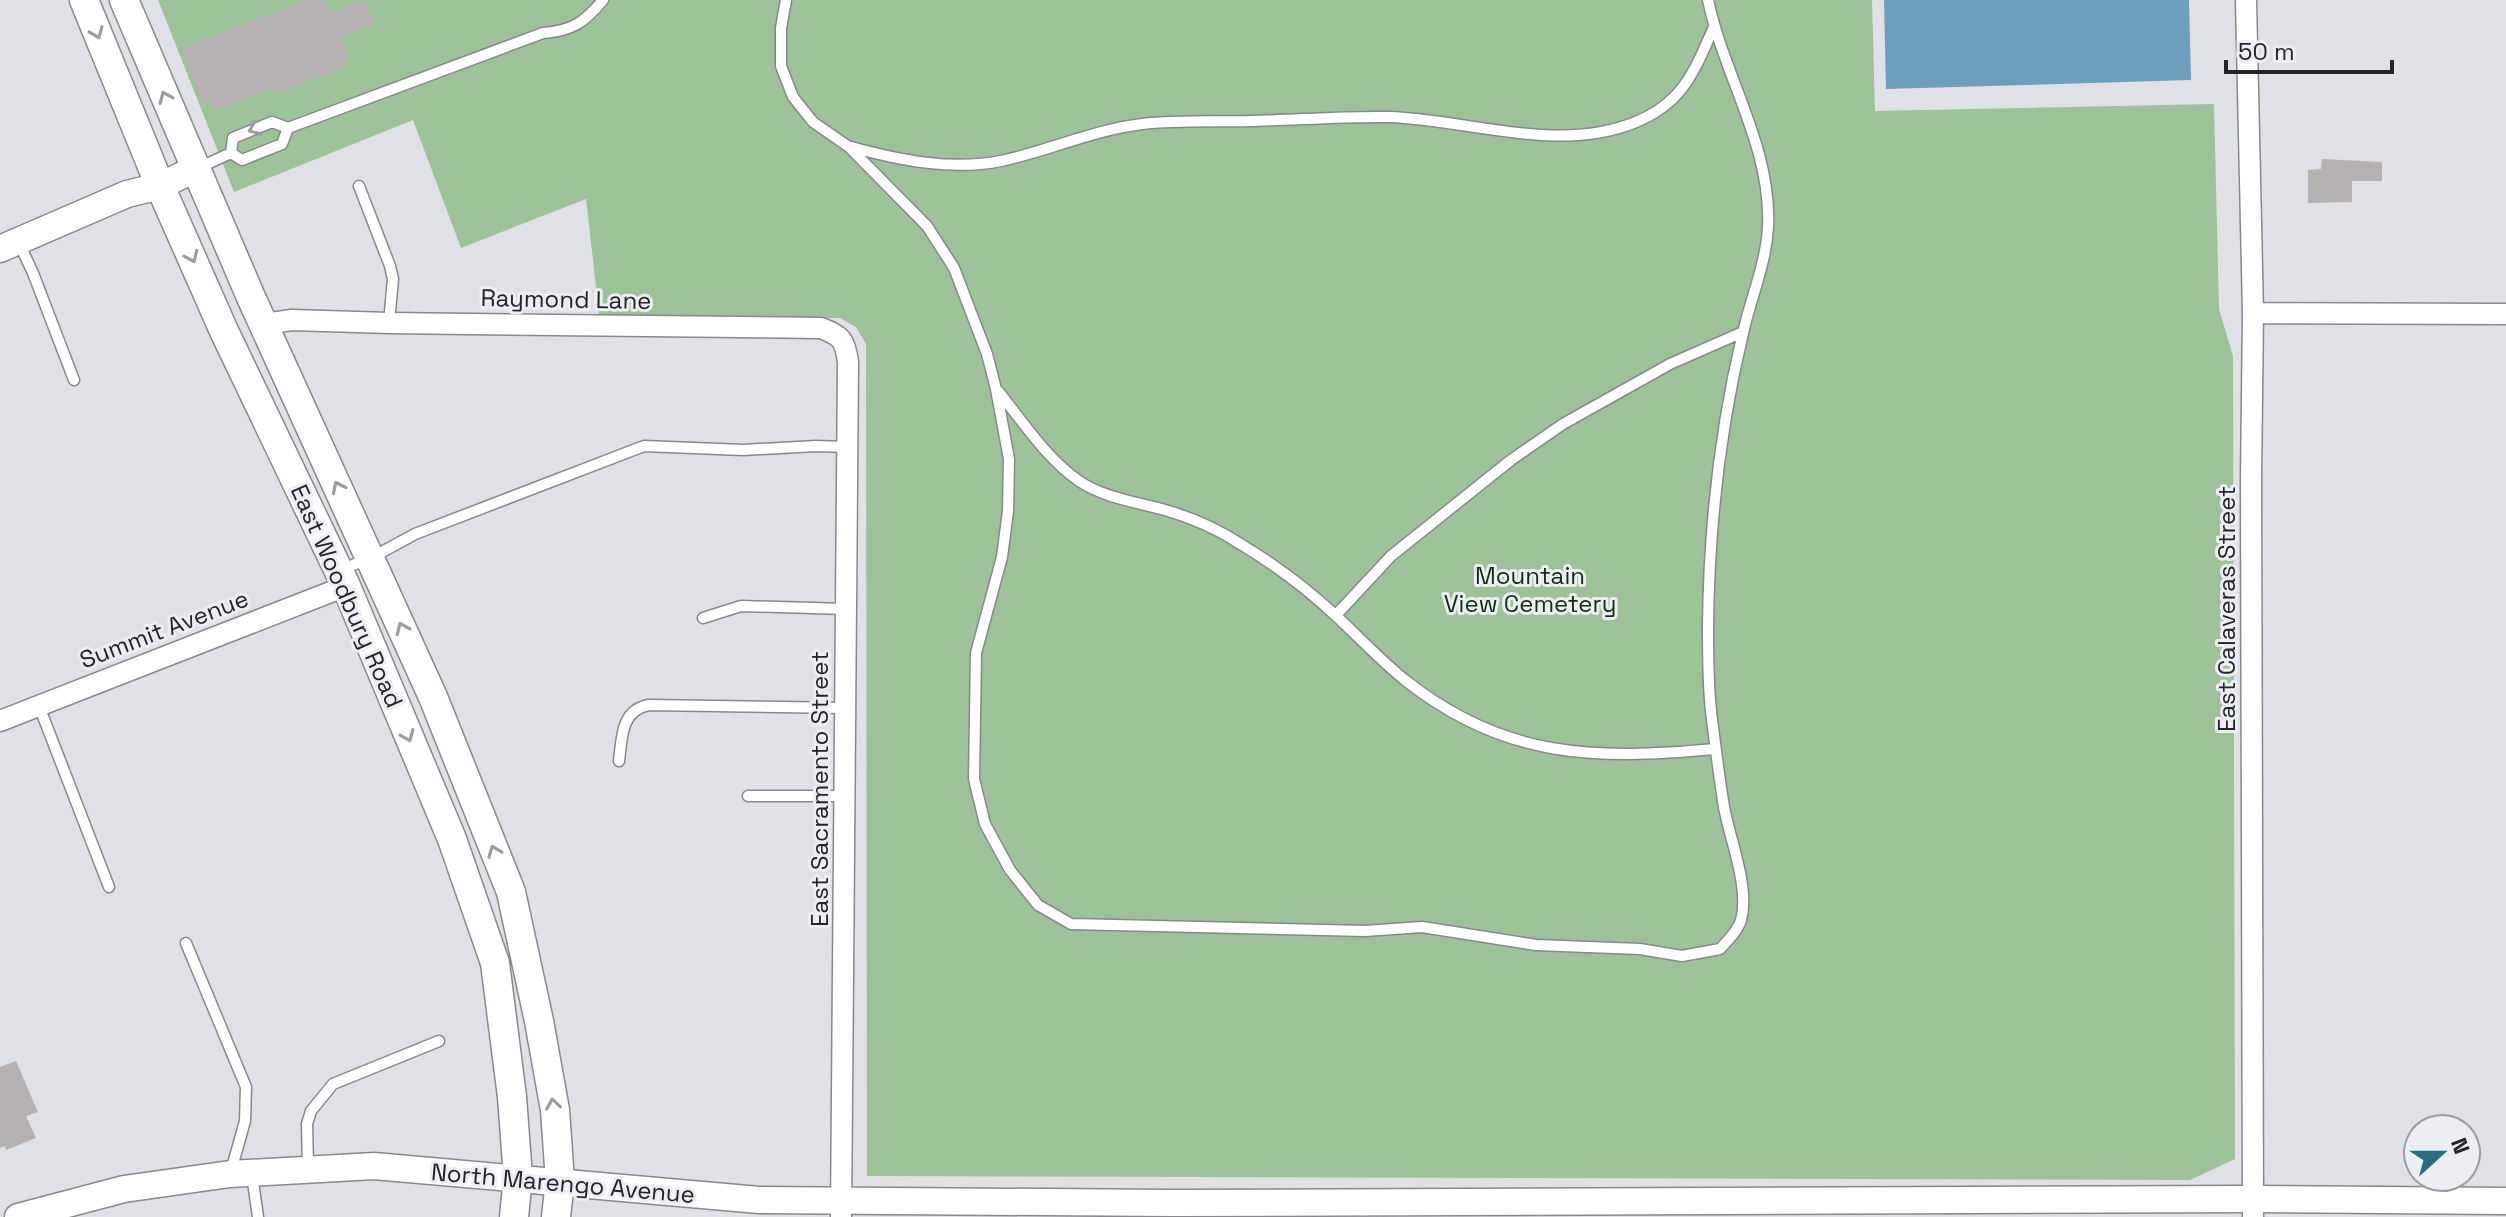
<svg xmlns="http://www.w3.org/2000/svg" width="2506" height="1217" font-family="'Space Grotesk',sans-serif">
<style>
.green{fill:#9dc29a}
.water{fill:#6e9ebe}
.building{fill:#b5b0b2}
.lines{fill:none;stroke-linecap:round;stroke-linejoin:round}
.service-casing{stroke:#86888c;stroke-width:13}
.minor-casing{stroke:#86888c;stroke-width:23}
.tertiary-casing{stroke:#86888c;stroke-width:29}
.secondary-casing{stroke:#86888c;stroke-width:31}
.service{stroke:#fff;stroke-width:10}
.minor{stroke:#fff;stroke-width:20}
.tertiary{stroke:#fff;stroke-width:26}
.secondary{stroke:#fff;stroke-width:28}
.oneway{stroke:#9c9c9d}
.labels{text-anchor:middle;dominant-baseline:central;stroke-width:6;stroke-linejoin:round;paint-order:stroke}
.street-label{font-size:24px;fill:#232426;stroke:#eceef3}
.park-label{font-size:24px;fill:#0b330a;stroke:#eceef3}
</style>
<rect width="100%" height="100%" fill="#dfe1e6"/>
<!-- green -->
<path class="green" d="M158,0h1714l3,111 339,-7 5,205 14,47 2,803 -45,21 -1323,-4 -1,-832 -10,-17 -16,-9 -240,3 -14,-122 -125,49 -48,-128 -179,72z"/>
<!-- water -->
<path class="water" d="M1884,0h305l2,80 -305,9z"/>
<!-- building -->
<path class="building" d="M305,0h21l4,12 35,-12 9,24 -33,13 8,21 -7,3 3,6 -71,27 -2,-6 -58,22 -5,-9 -7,2 -21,-54z
M2322,159l60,3v19h-30v21l-44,1v-33l13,-1z
M16,1061l22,51 -12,4 10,22 -30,12 -1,-4 -5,2v-81z"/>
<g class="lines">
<defs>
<path id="service" d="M786,0l-5,28v38l12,31 20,25 36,25 78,79 27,42 33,86 9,35 13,70 -1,52 -6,46 -26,96 -2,126 11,45 25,46 28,35 33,19 294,7 57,-4 114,18 104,4 42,7 38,-7c7,-8 18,-18 21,-29 9,-32 -11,-80 -17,-113 -5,-31 -9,-63 -13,-96 -3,-27 -3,-56 -3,-84 1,-99 12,-199 35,-294 8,-36 23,-69 25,-106 4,-79 -44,-151 -60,-227
M851,147c48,13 100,24 150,14 47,-10 92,-31 141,-37 35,-4 73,-2 109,-3 46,-1 93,-5 139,-4 81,3 168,37 246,5 48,-20 58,-51 78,-95
M231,153l2,-15 39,-16 16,6 255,-95c29,-2 42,-11 60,-33
M231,153l11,7 40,-16 6,-16
M196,169l35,-16
M359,186l31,80 3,13 -4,44
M19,243l14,30 41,107
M998,391c25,31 48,67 81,90 25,17 58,21 86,29 28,8 53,19 77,35 33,20 64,43 92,69 24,22 46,46 71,66 99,79 191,80 310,69
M340,570l31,-12 44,-24 229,-88 99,4 73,-4 32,1
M1336,615l55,-59 120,-96 52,-36 107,-60 73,-32
M703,618l38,-12 105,3
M39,706l70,181
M619,761c3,-24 2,-51 30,-56l196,3
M748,796h97
M186,943l60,144 -1,34 -14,50
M308,1167l-1,-43 4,-13 22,-27 106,-43
M252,1175l6,42"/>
<path id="minor" d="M2246,0l7,313 -2,166 2,738
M2253,313l253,1
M264,324l28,-4 97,3 432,5c20,8 24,11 27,34l-7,855
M0,721l346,-135"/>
<path id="tertiary" d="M0,249l127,-55 33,-8 35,-17
M18,1217l106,-28 106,-15 144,-8 385,34 413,3 1080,-4 254,2"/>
<path id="secondary" d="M84,0l76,186 64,145 122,255 106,253 43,124 17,134 6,80 -4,40
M124,0l126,295 183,402 78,195 28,129 16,89 5,71 -4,36"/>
</defs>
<!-- service casing -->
<use href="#service" class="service-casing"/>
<!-- minor casing -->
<use href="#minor" class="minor-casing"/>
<!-- tertiary casing -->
<use href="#tertiary" class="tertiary-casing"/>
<!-- secondary casing -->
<use href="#secondary" class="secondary-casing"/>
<!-- service -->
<use href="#service" class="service"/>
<!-- minor -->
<use href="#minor" class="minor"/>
<!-- tertiary -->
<use href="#tertiary" class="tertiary"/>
<!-- secondary -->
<use href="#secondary" class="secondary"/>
</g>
<!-- one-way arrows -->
<defs><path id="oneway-chevron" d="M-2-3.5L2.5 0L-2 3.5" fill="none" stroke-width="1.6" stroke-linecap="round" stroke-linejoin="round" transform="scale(2)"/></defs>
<g class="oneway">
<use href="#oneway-chevron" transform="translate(97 33) rotate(68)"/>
<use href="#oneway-chevron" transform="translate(165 97) rotate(-113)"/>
<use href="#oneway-chevron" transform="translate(254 129) rotate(157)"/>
<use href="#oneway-chevron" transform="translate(192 257) rotate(66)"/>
<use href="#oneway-chevron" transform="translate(338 487) rotate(-115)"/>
<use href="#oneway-chevron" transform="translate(402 628) rotate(-114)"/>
<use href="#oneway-chevron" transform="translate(408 736) rotate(67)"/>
<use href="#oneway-chevron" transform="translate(494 851) rotate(-112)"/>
<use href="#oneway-chevron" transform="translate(553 1104) rotate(-99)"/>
</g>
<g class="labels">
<!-- street labels -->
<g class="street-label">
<text transform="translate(566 299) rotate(1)">Raymond Lane</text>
<text transform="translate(347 596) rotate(66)">East Woodbury Road</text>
<text transform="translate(2226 609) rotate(-90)">East Calaveras Street</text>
<text transform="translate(164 629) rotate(-21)">Summit Avenue</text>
<text transform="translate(819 789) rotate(-90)">East Sacramento Street</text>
<text transform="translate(563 1183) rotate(5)">North Marengo Avenue</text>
</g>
<!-- park labels -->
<g class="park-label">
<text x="1530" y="575">Mountain<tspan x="1530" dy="28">View Cemetery</tspan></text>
</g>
</g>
<!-- north arrow -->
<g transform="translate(2442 1153) rotate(69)"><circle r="38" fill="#eceef3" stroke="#9c9da1" stroke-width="2"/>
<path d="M0-6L14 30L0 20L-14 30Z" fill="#296e7e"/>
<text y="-12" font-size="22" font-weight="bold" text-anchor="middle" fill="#232426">N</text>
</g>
<!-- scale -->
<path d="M2226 60v12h166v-12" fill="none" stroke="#232426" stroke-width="4"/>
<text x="2238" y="60" font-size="24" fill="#232426" stroke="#eceef3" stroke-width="6" paint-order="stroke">50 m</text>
</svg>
